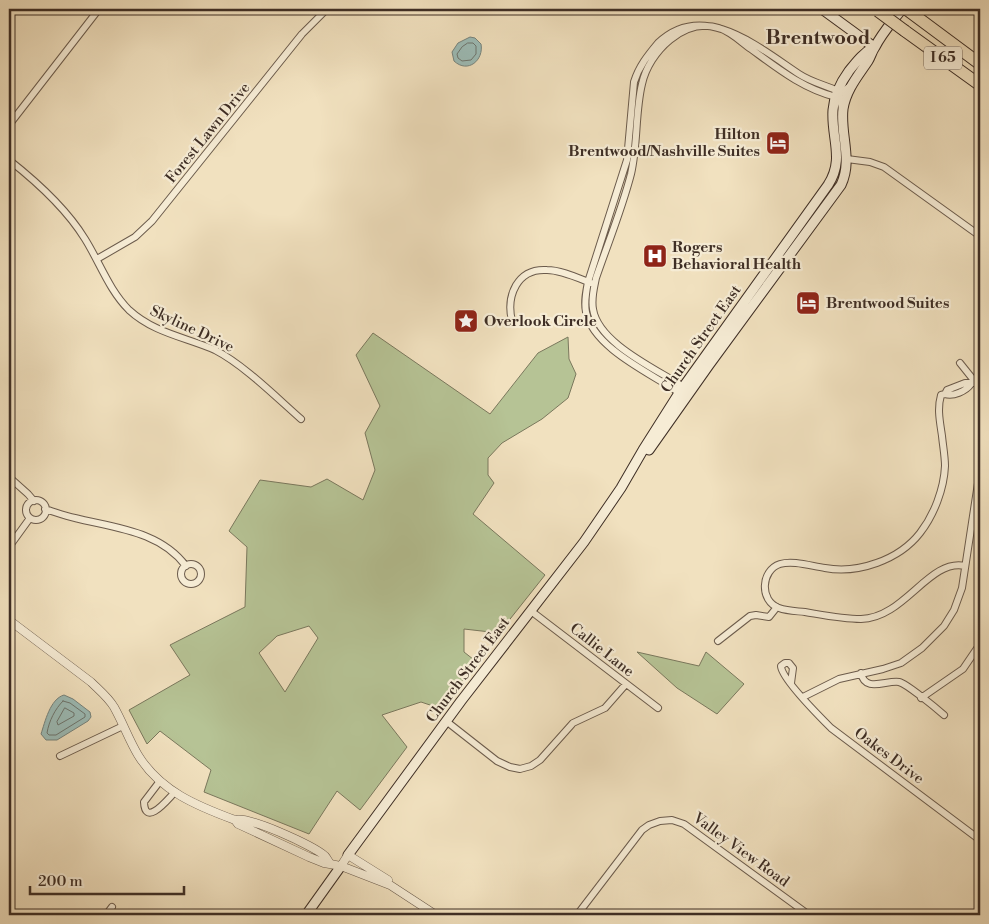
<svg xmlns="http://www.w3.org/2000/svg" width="989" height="924" font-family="'Libre Bodoni',serif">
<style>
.green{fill:#b6c395;stroke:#7a785d;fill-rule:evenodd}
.water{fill:#9cbcb7;stroke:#76837d}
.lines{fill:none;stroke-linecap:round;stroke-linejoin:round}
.shore{stroke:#6d756e;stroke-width:1}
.minor-casing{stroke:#6b5b4c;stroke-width:8}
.tertiary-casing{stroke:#6b5b4c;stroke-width:9}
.secondary-casing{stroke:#3e2e25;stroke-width:11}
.motorway-casing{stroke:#3e2e25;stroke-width:13}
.minor{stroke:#f6ecd5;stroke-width:6}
.tertiary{stroke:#f6ecd5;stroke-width:8}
.secondary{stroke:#f6ecd5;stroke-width:9}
.motorway{stroke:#f1e1bf;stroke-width:11}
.motorway-bridge-casing{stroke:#3e2e25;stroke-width:13;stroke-linecap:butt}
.motorway-bridge{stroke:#f1e1bf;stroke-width:11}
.labels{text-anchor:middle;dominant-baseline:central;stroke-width:4.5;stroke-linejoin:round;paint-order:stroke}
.shield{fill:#f6ecd5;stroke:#75675a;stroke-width:1}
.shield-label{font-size:14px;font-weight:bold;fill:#3e2e25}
.street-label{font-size:15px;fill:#3e2e25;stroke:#f6ecd5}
.poi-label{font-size:15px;font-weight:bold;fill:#3e2e25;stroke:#f6ecd5;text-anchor:start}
.district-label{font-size:20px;font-weight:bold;fill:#3e2e25;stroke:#f6ecd5}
</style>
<rect width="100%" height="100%" fill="#f1e1bf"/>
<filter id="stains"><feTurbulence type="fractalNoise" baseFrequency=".004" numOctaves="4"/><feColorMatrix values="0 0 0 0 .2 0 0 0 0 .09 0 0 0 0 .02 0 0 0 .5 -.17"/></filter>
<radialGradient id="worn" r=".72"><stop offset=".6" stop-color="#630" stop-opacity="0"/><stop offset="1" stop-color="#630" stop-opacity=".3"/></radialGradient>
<!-- green -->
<path class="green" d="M373,333l117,81 48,-61 30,-16 1,22 7,15 -8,24 -26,21 -40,24 -14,15v17l6,8 -21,31 72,61 -46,58 -35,-4v23l14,11 -39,45 -18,-6 -39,13 25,32 -47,63 -23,-19 -28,43 -105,-42 7,-22 -51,-39 -13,13 -18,-34 61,-35 -20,-30 75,-38 2,-60 -18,-16 31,-51 51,7 16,-8 36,21 12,-30 -10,-37 15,-27 -24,-51zM309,626l9,12 -33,54 -26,-39 18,-17z
M637,652l62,14 7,-14 38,32 -27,30 -40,-26z"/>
<!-- water -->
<path class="water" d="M470,37l5,1 6,6c3,16 -13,30 -27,17l-2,-9 6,-9z
M64,695l9,4 17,13 1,5 -3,4 -31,19h-11l-5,-6c4,-12 9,-35 23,-39z"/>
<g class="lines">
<!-- shore -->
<path class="shore" d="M468,43h5l3,3v8l-5,6 -9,1 -4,-3 -1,-4 5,-7z
M63,701l7,2 15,11v3l-29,18h-7l-2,-2c2,-12 8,-24 16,-32z
M65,708l9,5v3l-16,9 -1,-3z"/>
<defs>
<path id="minor" d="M969,9l11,4
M9,125l90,-116
M847,159l23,3 14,5 96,69
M9,160c28,22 57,48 76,79 15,24 24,51 44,71 25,23 56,27 86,40 29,15 61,47 86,69
M97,259l38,-22 17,-16 150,-187 25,-25
M512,321c-6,-25 5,-53 35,-51 14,0 31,8 44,13
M960,363l20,25
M679,388l-4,2c-27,-18 -82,-43 -89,-78 -2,-10 0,-20 2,-30l39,-122 7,-78c5,-16 14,-27 24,-39 45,-43 99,3 141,31 12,8 26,11 39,17l4,17
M681,390l-2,-2v-4c-27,-17 -81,-42 -86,-75 -2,-11 1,-21 3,-31 12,-35 26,-69 35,-104 7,-30 4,-61 11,-90 7,-32 42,-67 77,-56 12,4 22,14 32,21 26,19 52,40 85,48l14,-11
M945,394c8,3 21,-3 26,-10
M9,477l19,17 6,7
M26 510a10 10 0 1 1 20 0a10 10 0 1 1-20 0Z
M45,509c10,3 20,7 30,9 40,10 85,13 111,48
M9,547l21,-29
M181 574a10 10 0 1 1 20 0a10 10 0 1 1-20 0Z
M965,566c-36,-8 -60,52 -104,53 -19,0 -38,-4 -56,-7 -9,-1 -18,-1 -26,-4 -20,-7 -18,-38 1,-44 13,-4 31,2 45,4 33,6 74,-8 95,-35 14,-18 24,-44 25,-67 0,-9 -2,-20 -3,-30 -2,-14 -5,-27 -1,-41l4,-1 2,-4 18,-7h11
M531,611l127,97
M718,641l32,-25 6,-1 13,2 8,-10
M861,673c4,20 25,7 38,9 8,2 37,26 45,33
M791,683l2,-15 -4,-5h-4l-4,3c0,12 40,52 50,62l149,112
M803,697l36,-18 44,-10 18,-6 21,-15 22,-22 10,-16 8,-22 18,-118
M921,698l42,-29 17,-25
M446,721l51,40 13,6 10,2 11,-3 9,-6 33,-37 32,-15 21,-24
M60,756l63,-30
M160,781l-16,21c1,26 24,-3 30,-9
M106,915l6,-8
M577,915l65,-85 7,-5 11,-4 12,-1 12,4 125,91"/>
<path id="tertiary" d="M9,620l82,62c8,8 17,15 23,25 9,16 15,33 24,48 22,36 59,51 97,65 12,-5 79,26 90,36 2,2 3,5 5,7
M235,820l3,4 71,33 15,6 17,3 49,19 46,30
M341,866l7,-11 40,25"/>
<path id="secondary" d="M822,9l52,38
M649,450l60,-85 132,-180c12,-25 -1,-50 2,-76 3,-19 15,-33 25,-48 3,-5 4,-10 7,-14 7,-14 18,-26 27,-38
M348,855l113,-154 123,-159 37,-54 22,-38 38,-60 147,-205c17,-26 3,-47 5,-75 1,-14 8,-28 16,-39 8,-10 14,-18 25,-24
M306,915l35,-49"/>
<path id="motorway" d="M906,9l74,55
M905,31l75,54"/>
</defs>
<!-- minor casing -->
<use href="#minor" class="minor-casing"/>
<!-- tertiary casing -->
<use href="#tertiary" class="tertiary-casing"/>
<!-- secondary casing -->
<use href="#secondary" class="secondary-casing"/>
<!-- motorway casing -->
<use href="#motorway" class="motorway-casing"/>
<!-- minor -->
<use href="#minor" class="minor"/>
<!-- tertiary -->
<use href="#tertiary" class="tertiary"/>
<!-- secondary -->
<use href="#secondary" class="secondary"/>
<!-- motorway -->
<use href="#motorway" class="motorway"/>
<defs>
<path id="motorway-bridge" d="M878,11l27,20"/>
</defs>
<!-- motorway-bridge casing -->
<use href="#motorway-bridge" class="motorway-bridge-casing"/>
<!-- motorway-bridge -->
<use href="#motorway-bridge" class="motorway-bridge"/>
</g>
<!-- icons -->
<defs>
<symbol id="hotel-square" viewBox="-11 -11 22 22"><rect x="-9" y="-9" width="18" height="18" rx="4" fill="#8f2418" stroke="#f6ecd5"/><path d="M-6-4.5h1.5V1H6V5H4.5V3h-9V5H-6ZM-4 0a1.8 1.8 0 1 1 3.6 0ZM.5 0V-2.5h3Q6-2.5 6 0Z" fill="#fff"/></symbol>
<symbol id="hospital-square" viewBox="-11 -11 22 22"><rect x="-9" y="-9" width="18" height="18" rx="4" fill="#8f2418" stroke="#f6ecd5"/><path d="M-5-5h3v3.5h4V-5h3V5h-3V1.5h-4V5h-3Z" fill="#fff"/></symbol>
<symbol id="sight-square" viewBox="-11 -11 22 22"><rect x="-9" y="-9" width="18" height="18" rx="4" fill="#8f2418" stroke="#f6ecd5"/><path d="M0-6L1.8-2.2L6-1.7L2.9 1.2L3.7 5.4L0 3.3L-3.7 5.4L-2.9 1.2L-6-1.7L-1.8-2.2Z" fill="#fff"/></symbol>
</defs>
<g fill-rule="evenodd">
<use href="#hotel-square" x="764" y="129" width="28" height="28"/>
<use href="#hospital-square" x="641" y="242" width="28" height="28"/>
<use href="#hotel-square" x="794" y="289" width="28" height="28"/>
<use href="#sight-square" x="452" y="307" width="28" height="28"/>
</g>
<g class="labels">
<!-- shield labels -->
<rect class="shield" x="924" y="46.5" width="38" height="23" rx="4"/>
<g class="shield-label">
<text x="943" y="58">I 65</text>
</g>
<!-- street labels -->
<g class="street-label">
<text transform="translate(208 133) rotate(-51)">Forest Lawn Drive</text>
<text transform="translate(192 329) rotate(25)">Skyline Drive</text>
<text transform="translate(701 339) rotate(-55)">Church Street East</text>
<text transform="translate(602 650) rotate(38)">Callie Lane</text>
<text transform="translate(468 670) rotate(-53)">Church Street East</text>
<text transform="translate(889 756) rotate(37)">Oakes Drive</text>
<text transform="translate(741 850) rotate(36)">Valley View Road</text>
</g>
<!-- poi labels -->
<g class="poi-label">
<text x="760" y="134" text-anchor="end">Hilton<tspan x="760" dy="17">Brentwood/Nashville Suites</tspan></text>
<text x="672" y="247">Rogers<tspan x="672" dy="17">Behavioral Health</tspan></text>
<text x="826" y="303">Brentwood Suites</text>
<text x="484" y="321">Overlook Circle</text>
</g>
<!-- district labels -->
<g class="district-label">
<text x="818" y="38">Brentwood</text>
</g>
</g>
<!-- margin -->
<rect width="989" height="924" fill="none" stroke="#f1e1bf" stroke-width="30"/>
<rect x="10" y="10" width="969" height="904" fill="none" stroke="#3e2e25" stroke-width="2.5"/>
<rect x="15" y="15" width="959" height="894" fill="none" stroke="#3e2e25"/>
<!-- scale -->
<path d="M30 886v8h154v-8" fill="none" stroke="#3e2e25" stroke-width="2.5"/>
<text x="38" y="886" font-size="15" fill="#3e2e25" stroke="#f6ecd5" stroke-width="4" paint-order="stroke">200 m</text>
<rect width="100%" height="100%" filter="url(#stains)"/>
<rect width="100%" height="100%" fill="url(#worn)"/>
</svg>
